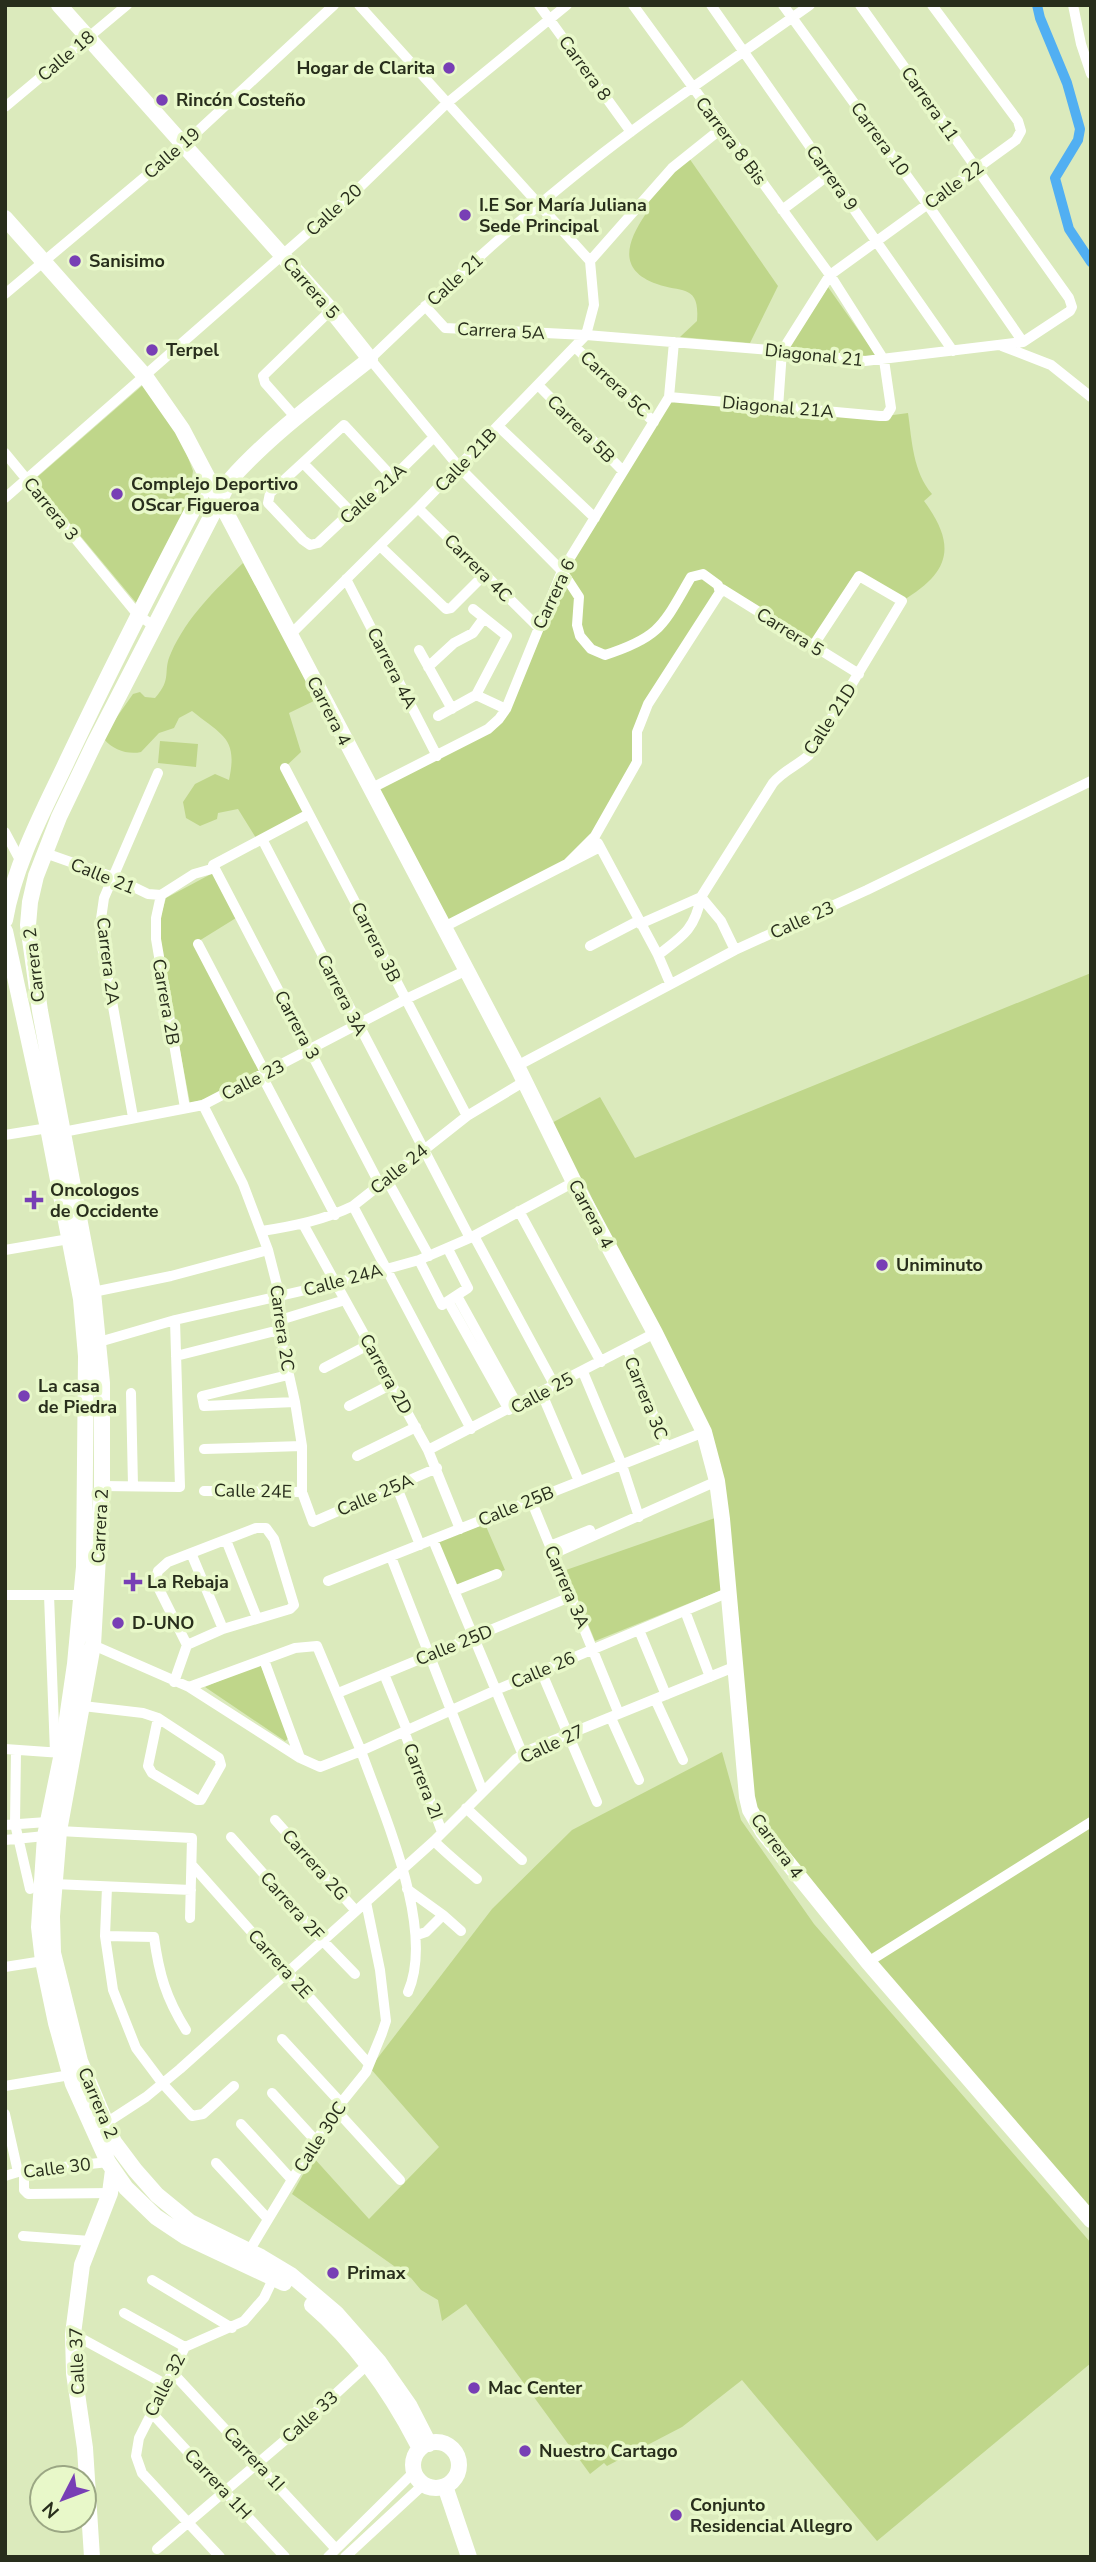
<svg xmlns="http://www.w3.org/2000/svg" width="1096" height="2562" font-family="'Nunito Sans',sans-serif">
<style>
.green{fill:#bfd68a}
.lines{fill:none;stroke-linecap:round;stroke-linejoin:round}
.canal{stroke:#51aff2;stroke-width:10}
.street{stroke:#fff;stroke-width:10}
.secondary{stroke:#fff;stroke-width:16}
.poi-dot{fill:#783fb5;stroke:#e8f8c9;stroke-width:2.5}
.labels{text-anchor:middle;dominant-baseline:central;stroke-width:7;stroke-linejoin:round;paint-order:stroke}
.street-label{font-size:18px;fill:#282e1c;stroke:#e8f8c9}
.poi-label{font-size:18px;font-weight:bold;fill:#282e1c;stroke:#e8f8c9;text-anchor:start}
</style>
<rect width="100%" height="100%" fill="#dbeabc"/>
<!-- green -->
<path class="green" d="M689,158l89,128 -28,57 -70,-6 17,-16c3,-37 -15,-28 -40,-37 -40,-14 -30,-42 -12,-69l-2,-8 30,-37z
M828,287l50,71 -90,-9z
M143,385l36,48 14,38 -6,37 -49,97 -104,-125z
M669,397l217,19 22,-3c4,28 5,59 24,81l-8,7c34,46 25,72 -22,100l-43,-25 -46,70 -91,-57 -74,115 -9,44 -44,88 -29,29 -122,62 -74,-138 129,-70 63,-148z
M243,563l75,136 -29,14 12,39 -18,17 23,45 -50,24 -18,-29 -20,4 -1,6 -17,7 -14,-8 -3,-16 12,-18 20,-10 14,6c9,-42 -6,-44 -37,-69l-13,7 -5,10 -15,5 -18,19c-13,3 -28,-2 -37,-13l3,-8 26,-37 7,-2 5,5 10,1c18,-20 7,-26 16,-45 16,-36 44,-63 72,-90z
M160,741l38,3 -2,23 -38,-4z
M213,873l23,45 -42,26 66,128 -48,25 -22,6 -27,-142 -4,-39 7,-24z
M1091,973v1247l-223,-258 -121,-165 -30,-316 -62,-148 -72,-154 -7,2 -28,-56 52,-28 35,61z
M715,1518l7,72 -127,51 -29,-71z
M485,1524l20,46 -50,18 -19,-46z
M260,1663l29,75 -4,3 -80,-54z
M722,1752l19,68 73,104 277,319v120l-214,178 -135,-161 -60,47 -75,39 -3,-3 -14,11 -124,-170 -24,17 -4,-21 -17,-10 -10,-12 -119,-84 21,-37 56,62 70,-72 -69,-79 122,-159 80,-79z"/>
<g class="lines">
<!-- canal -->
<path class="canal" d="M1037,5l3,13 27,65 13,46 -2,11 -23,38 14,51 22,33"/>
<!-- street -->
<path class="street" d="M359,5l231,256
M539,5l92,127
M633,5l197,270 54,85 7,48 -5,8h-6l-211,-19
M711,5l242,346
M783,5l145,200 95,137
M1073,5l8,39 10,30
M5,107l122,-102
M782,210l48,-36
M590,261l82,-93 50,-40
M5,294l179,-150 150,-139
M425,306l20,22 141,7 196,16 83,10 158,-19 47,-31 2,-4 -3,-9 -209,-293
M1002,346l49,19 40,32
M575,347l79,75
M539,386l84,85
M778,408l4,-57 48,-76 186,-135 5,-9 -3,-10 -86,-116
M296,418l-31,-35 -2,-7 68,-66
M498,426l97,92
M5,453l133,162 16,11
M303,463l48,49
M393,478l-49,-53 -74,68 -2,10 35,37 7,5 8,-2 33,-31 12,-5 70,-69
M5,498l355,-311 86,-83 121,-99
M418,508l121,120
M380,546l66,63 5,-1 33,-33
M346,579l91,177
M720,593l-2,-8 -15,-11 -12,3c-28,48 -30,60 -86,78l-14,-6 -11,-13 -3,-11 2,-28 -17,-26 -103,-104 -89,-108c83,-80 169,-159 262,-228 58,-43 119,-84 178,-126
M290,635l128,-127 168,-173 8,-30 -4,-44
M419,650l33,59
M428,667l26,-24 19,-10 11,-15
M476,695l30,14
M438,716l38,-21 31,-59 -34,-27
M285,768l182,348
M370,789l118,-60 11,-10 7,-10 56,-138 107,-174 5,-55
M309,814l-96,51 167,320
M5,832l16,30
M262,839l208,399
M598,843l60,112 12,28
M45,853l68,24 35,17 13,1 33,-21 21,-6
M566,865l29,-29 42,-74v-30l11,-28 74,-115 137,85
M161,895l-5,23v21l29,169
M701,897l20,24 14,29
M640,924l61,-27
M444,927l156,-80
M198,944l68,130
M590,946l48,-25
M658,955c25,-19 37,-26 43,-58l72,-114c11,-13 24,-17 36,-28l93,-154 -43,-25 -46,70
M517,1066l218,-116 132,-60 224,-109
M262,1076l73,139
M203,1105l40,79 25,66 12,47 -1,33 16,72 7,44v46l11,30 124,-54
M133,1117l-31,-171 -1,-27 3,-21 54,-125
M63,1132l140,-27 203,-106 61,-29
M5,1135l43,-7
M387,1180l42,76
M353,1206l118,223
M519,1211l82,151
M303,1224l125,226 32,79
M262,1231c32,-5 62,-11 91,-25l114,-90 58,-35
M474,1236l81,150
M5,1250l64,-11
M419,1260l23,45 26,-17 -20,-39
M93,1292l78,-16 97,-26
M457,1296l61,110
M448,1301l61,109
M280,1320l65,-20
M99,1342l76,-22 161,-37 83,-23 51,-22 104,-56
M627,1348l39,99
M176,1356l103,-26
M324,1368l46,-24
M583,1372l39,93 17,52
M288,1375l-86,21 2,10 91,-4
M131,1393l2,93
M542,1394l37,87
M349,1406l43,-22
M204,1449l98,-3
M428,1450l227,-117
M357,1456l59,-29
M396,1485l24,60
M102,1486l78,1 -5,-167
M204,1491l98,1
M531,1500l88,214
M226,1540l31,78
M433,1540l90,215
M550,1546l40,-16
M191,1553l32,76
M553,1554l164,-73
M391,1557l92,235
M328,1581l376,-149
M454,1591l43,-17
M5,1595h77
M49,1595l6,158
M685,1611l25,66
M639,1630l27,65
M93,1645l96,42 111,71 20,9 41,-16 -44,-105 -22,2 -106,39
M264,1660l36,98
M541,1671l56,131
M384,1674l23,56
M174,1682l13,-37 36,-16 67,-20 4,-4 -20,-66 -8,-11h-10l-88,34 -10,9 -3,10 32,64
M338,1693l232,-96
M655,1699l28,61
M83,1706l60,7 15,5 61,40 2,7 -20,35h-4l-45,-27 -4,-7 10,-48
M611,1718l28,62
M404,1731l38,101
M5,1749l57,4
M16,1751l-1,73 15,65
M466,1808l56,52
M275,1820l81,91
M5,1825l42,-3
M59,1831l133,7 -2,80
M231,1837l92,104 32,33
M5,1840l40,-4
M434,1841c14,14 28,25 43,38
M192,1865l176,198
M54,1884l137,6
M107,1887l-2,49 8,54 23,58 27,36 29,32 11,-2 31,-28
M407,1889l36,26 18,16
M417,1935l9,-3 17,-17
M105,1936l49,1c5,37 12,61 32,93
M868,1962l223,-140
M5,1967l38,-6
M408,1992c28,-63 -25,-179 -47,-241l135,-61 231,-97
M282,2039l59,64
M5,2086l65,-11
M272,2093l44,48
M336,2110l64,70
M5,2114l13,58
M106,2123l40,-26 34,-28 254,-228 82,-82 16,-10 202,-82
M241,2124l51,56
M216,2163l52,56
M24,2172v18l4,4 82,-1
M5,2176l13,-4 90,-10
M23,2236l67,5
M249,2251l61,-101 31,-47 25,-31 16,-39 4,-12 -6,-51 -14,-68
M152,2280l80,48
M124,2313l61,34
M73,2334l92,50
M171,2371l165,178
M150,2411l135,146
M157,2549l134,-114 76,-70
M220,2557l-78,-84 -6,-17 3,-18 46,-91 59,-26 20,-23 10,-21
M328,2557l86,-85
M345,2557l79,-73"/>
<!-- secondary -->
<path class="secondary" d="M59,5l272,305 39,49c-48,38 -99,75 -140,121l-136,264 -35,73 -23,59 -6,26 -2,23 12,86 53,281 9,91v103l-9,159 -34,186 -7,85 1,37 27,108 34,81 21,28 22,25 33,27 71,35 30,18 45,38 43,49 30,43 20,39
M5,218l140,158 37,53 335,637 57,116 81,151 49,99 13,49 5,38 25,278 3,13 13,22 105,130 223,258
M5,920c10,-57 38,-108 62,-159 45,-95 93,-189 142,-282
M5,931l43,197 33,171 5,57 -2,211 -9,97 -13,89 -17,83 -6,91 4,34 13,62 17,61 35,78 18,26 30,29 30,20 98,46
M312,2305c43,37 79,88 105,138
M413 2465a23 23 0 1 1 46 0a23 23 0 1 1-46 0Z
M445,2486l24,71
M92,2557l-7,-109 -11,-75 -1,-39 9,-69 28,-72 3,-23"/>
</g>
<!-- markers -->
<g class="poi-dot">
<circle cx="449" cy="68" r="7"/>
<circle cx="162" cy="100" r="7"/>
<circle cx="465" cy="215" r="7"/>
<circle cx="75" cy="261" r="7"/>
<circle cx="152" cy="350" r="7"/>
<circle cx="117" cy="494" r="7"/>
<path d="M30.5 1189.5h7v7h7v7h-7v7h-7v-7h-7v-7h7z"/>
<circle cx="882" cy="1265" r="7"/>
<circle cx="24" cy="1396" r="7"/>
<path d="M129.5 1571.5h7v7h7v7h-7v7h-7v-7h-7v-7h7z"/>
<circle cx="118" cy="1623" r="7"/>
<circle cx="333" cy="2273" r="7"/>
<circle cx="474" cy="2388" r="7"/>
<circle cx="525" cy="2451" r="7"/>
<circle cx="676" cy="2515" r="7"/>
</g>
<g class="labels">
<!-- street labels -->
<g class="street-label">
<text transform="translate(66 56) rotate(-40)">Calle 18</text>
<text transform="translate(585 68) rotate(54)">Carrera 8</text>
<text transform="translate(930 104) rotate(55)">Carrera 11</text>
<text transform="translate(880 139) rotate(54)">Carrera 10</text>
<text transform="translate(731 141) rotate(53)">Carrera 8 Bis</text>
<text transform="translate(172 153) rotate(-41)">Calle 19</text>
<text transform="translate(832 178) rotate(55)">Carrera 9</text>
<text transform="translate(954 185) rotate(-36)">Calle 22</text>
<text transform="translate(334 210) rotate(-42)">Calle 20</text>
<text transform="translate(455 280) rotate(-42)">Calle 21</text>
<text transform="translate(311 288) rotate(49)">Carrera 5</text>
<text transform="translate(501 331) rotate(3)">Carrera 5A</text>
<text transform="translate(814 355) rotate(6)">Diagonal 21</text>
<text transform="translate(615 384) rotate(43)">Carrera 5C</text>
<text transform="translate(778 407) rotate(5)">Diagonal 21A</text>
<text transform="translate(581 429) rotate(45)">Carrera 5B</text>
<text transform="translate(466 460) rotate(-46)">Calle 21B</text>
<text transform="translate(373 494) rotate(-41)">Calle 21A</text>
<text transform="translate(51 509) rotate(51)">Carrera 3</text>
<text transform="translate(478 568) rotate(45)">Carrera 4C</text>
<text transform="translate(554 594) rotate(-65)">Carrera 6</text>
<text transform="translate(790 632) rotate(32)">Carrera 5</text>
<text transform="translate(392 668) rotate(63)">Carrera 4A</text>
<text transform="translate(329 711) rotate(63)">Carrera 4</text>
<text transform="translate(830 719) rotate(-57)">Calle 21D</text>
<text transform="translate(103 876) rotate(22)">Calle 21</text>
<text transform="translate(802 920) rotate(-24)">Calle 23</text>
<text transform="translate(376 942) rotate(63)">Carrera 3B</text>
<text transform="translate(108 961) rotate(83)">Carrera 2A</text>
<text transform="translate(34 965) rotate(-97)">Carrera 2</text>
<text transform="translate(342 995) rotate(63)">Carrera 3A</text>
<text transform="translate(166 1002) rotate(80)">Carrera 2B</text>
<text transform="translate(297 1025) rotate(62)">Carrera 3</text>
<text transform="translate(253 1080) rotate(-27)">Calle 23</text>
<text transform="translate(399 1169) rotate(-39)">Calle 24</text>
<text transform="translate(591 1214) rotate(62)">Carrera 4</text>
<text transform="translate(343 1280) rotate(-15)">Calle 24A</text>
<text transform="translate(282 1328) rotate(82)">Carrera 2C</text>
<text transform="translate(386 1374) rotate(61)">Carrera 2D</text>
<text transform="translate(542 1393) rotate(-28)">Calle 25</text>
<text transform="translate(646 1398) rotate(68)">Carrera 3C</text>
<text transform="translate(253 1491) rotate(1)">Calle 24E</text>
<text transform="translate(375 1495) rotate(-23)">Calle 25A</text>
<text transform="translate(516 1506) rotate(-22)">Calle 25B</text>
<text transform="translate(100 1526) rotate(-87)">Carrera 2</text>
<text transform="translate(567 1587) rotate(67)">Carrera 3A</text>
<text transform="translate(454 1645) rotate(-22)">Calle 25D</text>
<text transform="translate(543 1670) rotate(-23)">Calle 26</text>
<text transform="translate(552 1744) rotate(-25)">Calle 27</text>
<text transform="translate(423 1781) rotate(69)">Carrera 2I</text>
<text transform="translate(777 1846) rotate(54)">Carrera 4</text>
<text transform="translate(315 1865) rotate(48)">Carrera 2G</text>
<text transform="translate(292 1906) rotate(48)">Carrera 2F</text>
<text transform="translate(280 1964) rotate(48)">Carrera 2E</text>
<text transform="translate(98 2103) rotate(67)">Carrera 2</text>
<text transform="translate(320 2137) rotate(-57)">Calle 30C</text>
<text transform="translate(57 2168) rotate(-7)">Calle 30</text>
<text transform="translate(77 2361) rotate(-92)">Calle 37</text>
<text transform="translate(165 2385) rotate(-63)">Calle 32</text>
<text transform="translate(310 2417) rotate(-42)">Calle 33</text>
<text transform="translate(254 2459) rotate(47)">Carrera 1I</text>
<text transform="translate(218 2484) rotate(47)">Carrera 1H</text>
</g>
<!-- poi labels -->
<g class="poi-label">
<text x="435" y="68" text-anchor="end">Hogar de Clarita</text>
<text x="176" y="100">Rincón Costeño</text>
<text x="479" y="205">I.E Sor María Juliana<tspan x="479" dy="21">Sede Principal</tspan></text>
<text x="89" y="261">Sanisimo</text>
<text x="166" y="350">Terpel</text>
<text x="131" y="484">Complejo Deportivo<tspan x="131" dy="21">OScar Figueroa</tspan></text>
<text x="50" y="1190">Oncologos<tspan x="50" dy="21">de Occidente</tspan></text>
<text x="896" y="1265">Uniminuto</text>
<text x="38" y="1386">La casa<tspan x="38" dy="21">de Piedra</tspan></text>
<text x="147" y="1582">La Rebaja</text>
<text x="132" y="1623">D-UNO</text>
<text x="347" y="2273">Primax</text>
<text x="488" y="2388">Mac Center</text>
<text x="539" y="2451">Nuestro Cartago</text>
<text x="690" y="2505">Conjunto<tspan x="690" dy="21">Residencial Allegro</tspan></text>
</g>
</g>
<!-- border -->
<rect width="1096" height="2562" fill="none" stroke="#282e1c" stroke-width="14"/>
<!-- north arrow -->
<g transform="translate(63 2499) rotate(228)"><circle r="33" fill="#e8f8c9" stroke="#9ba784" stroke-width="2"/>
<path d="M0-5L12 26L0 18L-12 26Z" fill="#783fb5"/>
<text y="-10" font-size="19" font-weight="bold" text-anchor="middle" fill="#282e1c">N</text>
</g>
</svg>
